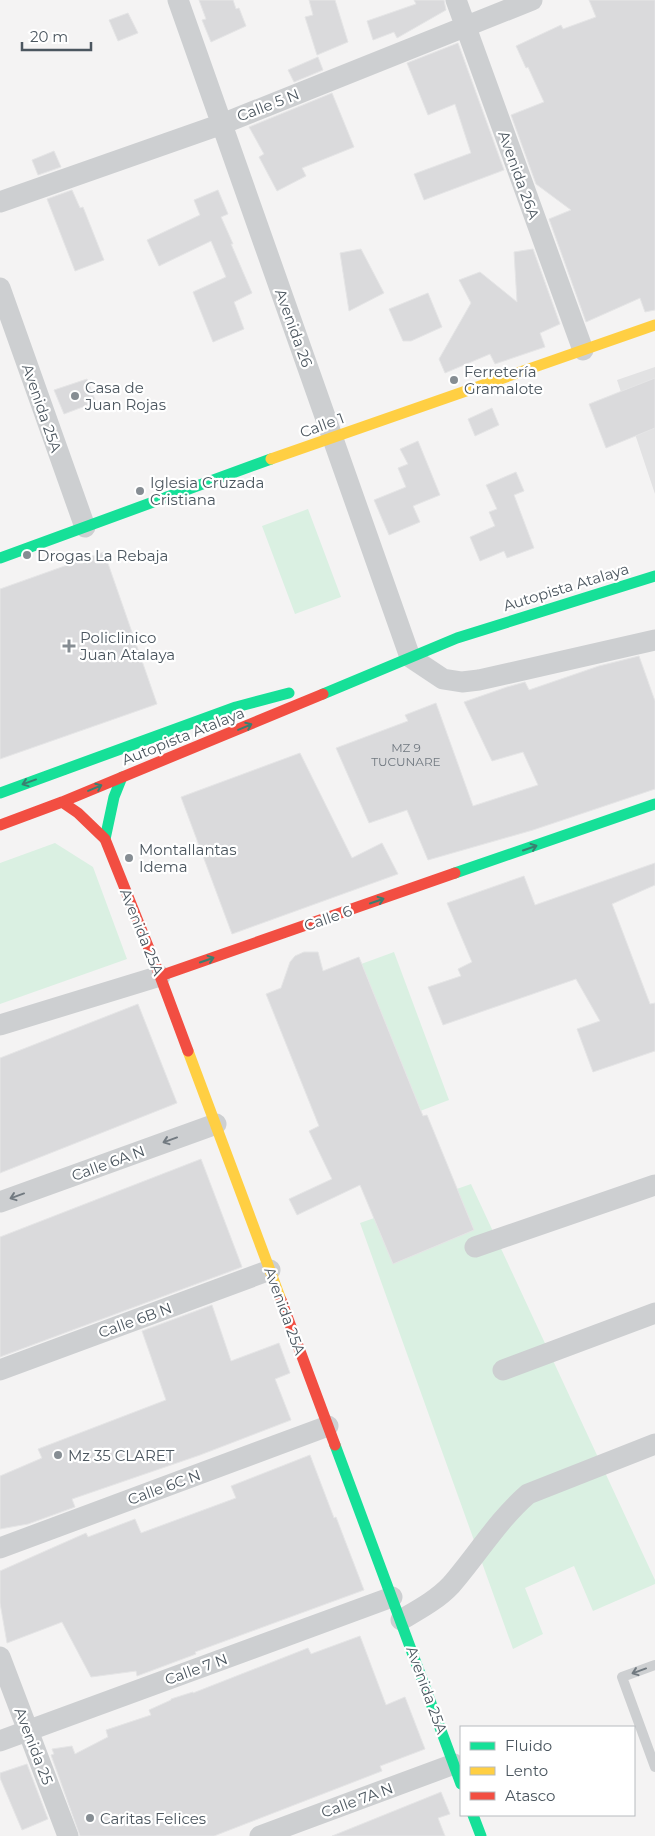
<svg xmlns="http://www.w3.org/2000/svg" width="655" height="1836" font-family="Montserrat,sans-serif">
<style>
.education{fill:#e2e2e3}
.green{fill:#daf0e2}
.building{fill:#dadadc;stroke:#e5e5e6}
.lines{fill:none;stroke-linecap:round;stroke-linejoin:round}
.lane{stroke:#cdcfd1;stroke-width:10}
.street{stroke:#cdcfd1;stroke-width:21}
.fast{stroke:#16e098;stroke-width:11}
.slow{stroke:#ffcf43;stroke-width:11}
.jam{stroke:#f24e42;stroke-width:11}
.oneway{stroke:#3b7f70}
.oneway2{stroke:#727a81}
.poi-dot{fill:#868d93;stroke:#fff;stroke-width:2}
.labels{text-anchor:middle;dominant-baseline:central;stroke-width:4.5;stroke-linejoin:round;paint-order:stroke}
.number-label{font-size:12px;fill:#707880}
.street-label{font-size:15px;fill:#4b565f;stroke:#fff}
.poi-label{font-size:15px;fill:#4b565f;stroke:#fff;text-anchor:start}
</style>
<rect width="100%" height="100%" fill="#f4f3f3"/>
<!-- education -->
<path class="education" d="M655,367v127l-38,-114z"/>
<!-- green -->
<path class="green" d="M308,509l33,88 -46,17 -33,-88z
M55,843l38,24 34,92 -127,45v-141z
M394,952l55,148 -110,42 -57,-149z
M471,1184l184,396v4l-62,27 -19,-45 -49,22 18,46 -30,15 -153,-426z"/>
<!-- building -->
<path class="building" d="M199,0h34l3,9 3,-1 7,18 -35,16 -9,-22 4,-1z
M309,0h26l13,42 -31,13 -12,-38 8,-2z
M414,0h30l2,10 -49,28 -3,-6 -21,8 -6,-19 49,-17z
M589,0h66v310l-10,2 -5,-14 -54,24 -37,-103 22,-9 -35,-26 -25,-69 33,-13 -16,-35 -2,1 -10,-22 45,-21 2,4 33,-12z
M128,13l10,20 -20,8 -9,-21z
M458,43l46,127 -80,30 -10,-26 57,-21 -16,-49 -27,11 -21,-52z
M318,57l5,13 -29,12 -6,-12z
M332,93l22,54 -52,21 4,8 -29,15 -18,-34 5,-3 -15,-27z
M54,151l7,16 -23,8 -6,-15z
M72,190l8,18 3,-1 21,53 -29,11 -28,-72z
M218,190l10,24 -7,3 12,27h-2l21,49 -18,9 10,27 -31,13 -20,-50 33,-15 -15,-36 -52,25 -12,-26 53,-25 -6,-15z
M361,249l23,44 -35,18 -9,-58z
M533,249l27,75 -20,9 5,14 -50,17 -5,-10 -45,19 -6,-14 32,-56 -12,-23 21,-8 37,30 -3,-50z
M428,293l14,34 -31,14h-8l-14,-32z
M655,378v50l-49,20 -17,-44z
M87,379l9,23 -32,12 -10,-24z
M492,408l7,17 -24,11 -7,-17z
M418,441l22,54 -27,11 7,16 -31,13 -15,-35 32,-13 -8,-19 10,-4 -8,-15z
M516,472l8,19 -10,4 20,53 -27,10 -3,-7 -24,10 -10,-24 25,-11 -6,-14 8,-3 -11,-24z
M104,552l53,152 -157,55v-170z
M639,656l16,45v88l-122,41 -105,30 -21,-50 -38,13 -33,-75 72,-27 -3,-6 31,-12 37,103 65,-21 -15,-33 -31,9 -28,-59 43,-15 18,-5 4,8 70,-24z
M300,753l52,105 30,-15 16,31 -166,60 -51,-137z
M655,863v22l-43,19 38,100 5,-1v48l-62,21 -16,-43 23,-8 -24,-42 -133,46 -15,-38 33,-11 -3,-7 14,-7 -25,-59 77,-27 11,29z
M304,952h14l5,19 36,-14 64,159 4,-1 47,115 -81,34 -33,-79 -63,30 -8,-16 43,-20 -23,-48 10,-5 -53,-132 15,-6 9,-26 5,-6z
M138,1004l39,99 -177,70v-115z
M201,1159l41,108 -242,90v-120z
M212,1305l19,56 48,-18 11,30 -15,6 16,41 -91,35 -128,44 3,8 -47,17 -28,5v-53l42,-18 -4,-9 128,-49 -24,-69z
M310,1455l24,63 2,-1 28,73 -169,62 1,2 -59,22 -1,-5 -45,6 -29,-55 -55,21 -7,-40v-32l86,-38 2,4 47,-18 6,14 95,-35 -5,-12z
M360,1636l26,69 19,-8 20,52 -45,17 2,5 -168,65h-134l-29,-81 3,-1 -2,-5 20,-3 3,8 33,-17 -2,-7 45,-15 -2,-5 22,-10v-1l22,-7v1l115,-45 3,6z
M27,1764l21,55 -26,11 -22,-52v-5z
M441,1792l9,22 -12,4 7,18h-113z"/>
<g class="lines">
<!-- lane -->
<path class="lane" d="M655,1665l-33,12 33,90"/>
<!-- street -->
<path class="street" d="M178,0l232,657 33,22 19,3 17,-2 176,-40
M456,0l127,350
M0,202l222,-78 310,-124
M0,288l85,239
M0,1025l160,-49
M0,1202l216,-78
M475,1247l180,-62
M0,1370l270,-100
M503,1370l152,-57
M0,1548l328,-122
M401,1620c17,-10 36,-20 50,-35 26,-30 47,-65 77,-91l127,-50
M0,1657l68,179
M0,1741l392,-144
M260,1836l194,-72"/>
<!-- fast -->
<path class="fast" d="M0,558l271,-99
M323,694l134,-56 198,-62
M0,793l236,-86 53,-14
M105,839l9,-42 8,-20
M455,873l200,-69
M335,1445l126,339
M473,1815l8,21"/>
<!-- slow -->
<path class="slow" d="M271,459l384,-134
M188,1051l93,249"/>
<!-- jam -->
<path class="jam" d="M62,802l16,11 27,26 55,137 28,75
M0,825l62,-23 261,-108
M160,976l295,-103
M281,1300l54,145"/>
</g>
<!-- one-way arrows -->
<defs><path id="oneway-shaft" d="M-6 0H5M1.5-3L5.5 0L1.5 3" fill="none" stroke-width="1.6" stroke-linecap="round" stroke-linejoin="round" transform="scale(1.25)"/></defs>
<g class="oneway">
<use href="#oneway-shaft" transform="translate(245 727) rotate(-23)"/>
<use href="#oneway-shaft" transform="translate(29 782) rotate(160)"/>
<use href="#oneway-shaft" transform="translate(95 788) rotate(-23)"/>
<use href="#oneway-shaft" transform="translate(530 848) rotate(-19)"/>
<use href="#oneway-shaft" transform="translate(377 901) rotate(-19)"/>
<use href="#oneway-shaft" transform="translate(207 960) rotate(-19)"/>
</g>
<g class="oneway2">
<use href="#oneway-shaft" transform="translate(170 1140) rotate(160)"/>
<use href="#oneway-shaft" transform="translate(17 1196) rotate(160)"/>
<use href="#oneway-shaft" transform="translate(639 1671) rotate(160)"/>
</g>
<!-- markers -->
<g class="poi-dot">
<circle cx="454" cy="380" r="5"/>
<circle cx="75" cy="396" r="5"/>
<circle cx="140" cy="491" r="5"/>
<circle cx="27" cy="555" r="5"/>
<path d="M66.5 638.5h5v5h5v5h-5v5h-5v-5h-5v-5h5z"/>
<circle cx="129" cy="858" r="5"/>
<circle cx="58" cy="1455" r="5"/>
<circle cx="90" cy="1818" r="5"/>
</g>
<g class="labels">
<!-- number labels -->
<g class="number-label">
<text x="406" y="747">MZ 9<tspan x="406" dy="14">TUCUNARE</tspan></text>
</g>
<!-- street labels -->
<g class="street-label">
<text transform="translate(268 105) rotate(-21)">Calle 5 N</text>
<text transform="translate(519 175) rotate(70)">Avenida 26A</text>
<text transform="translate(294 328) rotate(70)">Avenida 26</text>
<text transform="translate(42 408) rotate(71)">Avenida 25A</text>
<text transform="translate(322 425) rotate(-20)">Calle 1</text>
<text transform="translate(566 587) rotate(-17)">Autopista Atalaya</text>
<text transform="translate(183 736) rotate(-22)">Autopista Atalaya</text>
<text transform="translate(328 918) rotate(-19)">Calle 6</text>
<text transform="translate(142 932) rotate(68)">Avenida 25A</text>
<text transform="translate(108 1163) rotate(-20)">Calle 6A N</text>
<text transform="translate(285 1311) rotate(70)">Avenida 25A</text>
<text transform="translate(135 1320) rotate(-20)">Calle 6B N</text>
<text transform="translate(164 1487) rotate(-20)">Calle 6C N</text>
<text transform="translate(196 1669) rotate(-20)">Calle 7 N</text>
<text transform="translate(427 1690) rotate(70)">Avenida 25A</text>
<text transform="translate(34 1746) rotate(69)">Avenida 25</text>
<text transform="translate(357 1800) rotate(-20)">Calle 7A N</text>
</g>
<!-- poi labels -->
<g class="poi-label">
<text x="464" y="371">Ferretería<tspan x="464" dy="17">Gramalote</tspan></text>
<text x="85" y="387">Casa de<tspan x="85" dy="17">Juan Rojas</tspan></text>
<text x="150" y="482">Iglesia Cruzada<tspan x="150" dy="17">Cristiana</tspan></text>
<text x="37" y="555">Drogas La Rebaja</text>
<text x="80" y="637">Policlinico<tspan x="80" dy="17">Juan Atalaya</tspan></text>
<text x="139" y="849">Montallantas<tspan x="139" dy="17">Idema</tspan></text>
<text x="68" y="1455">Mz 35 CLARET</text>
<text x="100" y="1818">Caritas Felices</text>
</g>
</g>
<!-- legend -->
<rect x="460" y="1726" width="175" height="90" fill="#ffffff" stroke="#b7bbbf"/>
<rect x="470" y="1742" width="25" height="8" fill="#16e098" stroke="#b7bbbf"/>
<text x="505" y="1751" font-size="15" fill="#4b565f">Fluido</text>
<rect x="470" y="1767" width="25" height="8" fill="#ffcf43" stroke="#b7bbbf"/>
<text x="505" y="1776" font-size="15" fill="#4b565f">Lento</text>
<rect x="470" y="1792" width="25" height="8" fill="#f24e42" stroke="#b7bbbf"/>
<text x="505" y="1801" font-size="15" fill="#4b565f">Atasco</text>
<!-- scale -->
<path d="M22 42v8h69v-8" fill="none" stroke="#4b565f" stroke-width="2.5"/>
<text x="30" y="42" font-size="15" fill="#4b565f" stroke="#ffffff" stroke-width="4" paint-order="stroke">20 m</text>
</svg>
